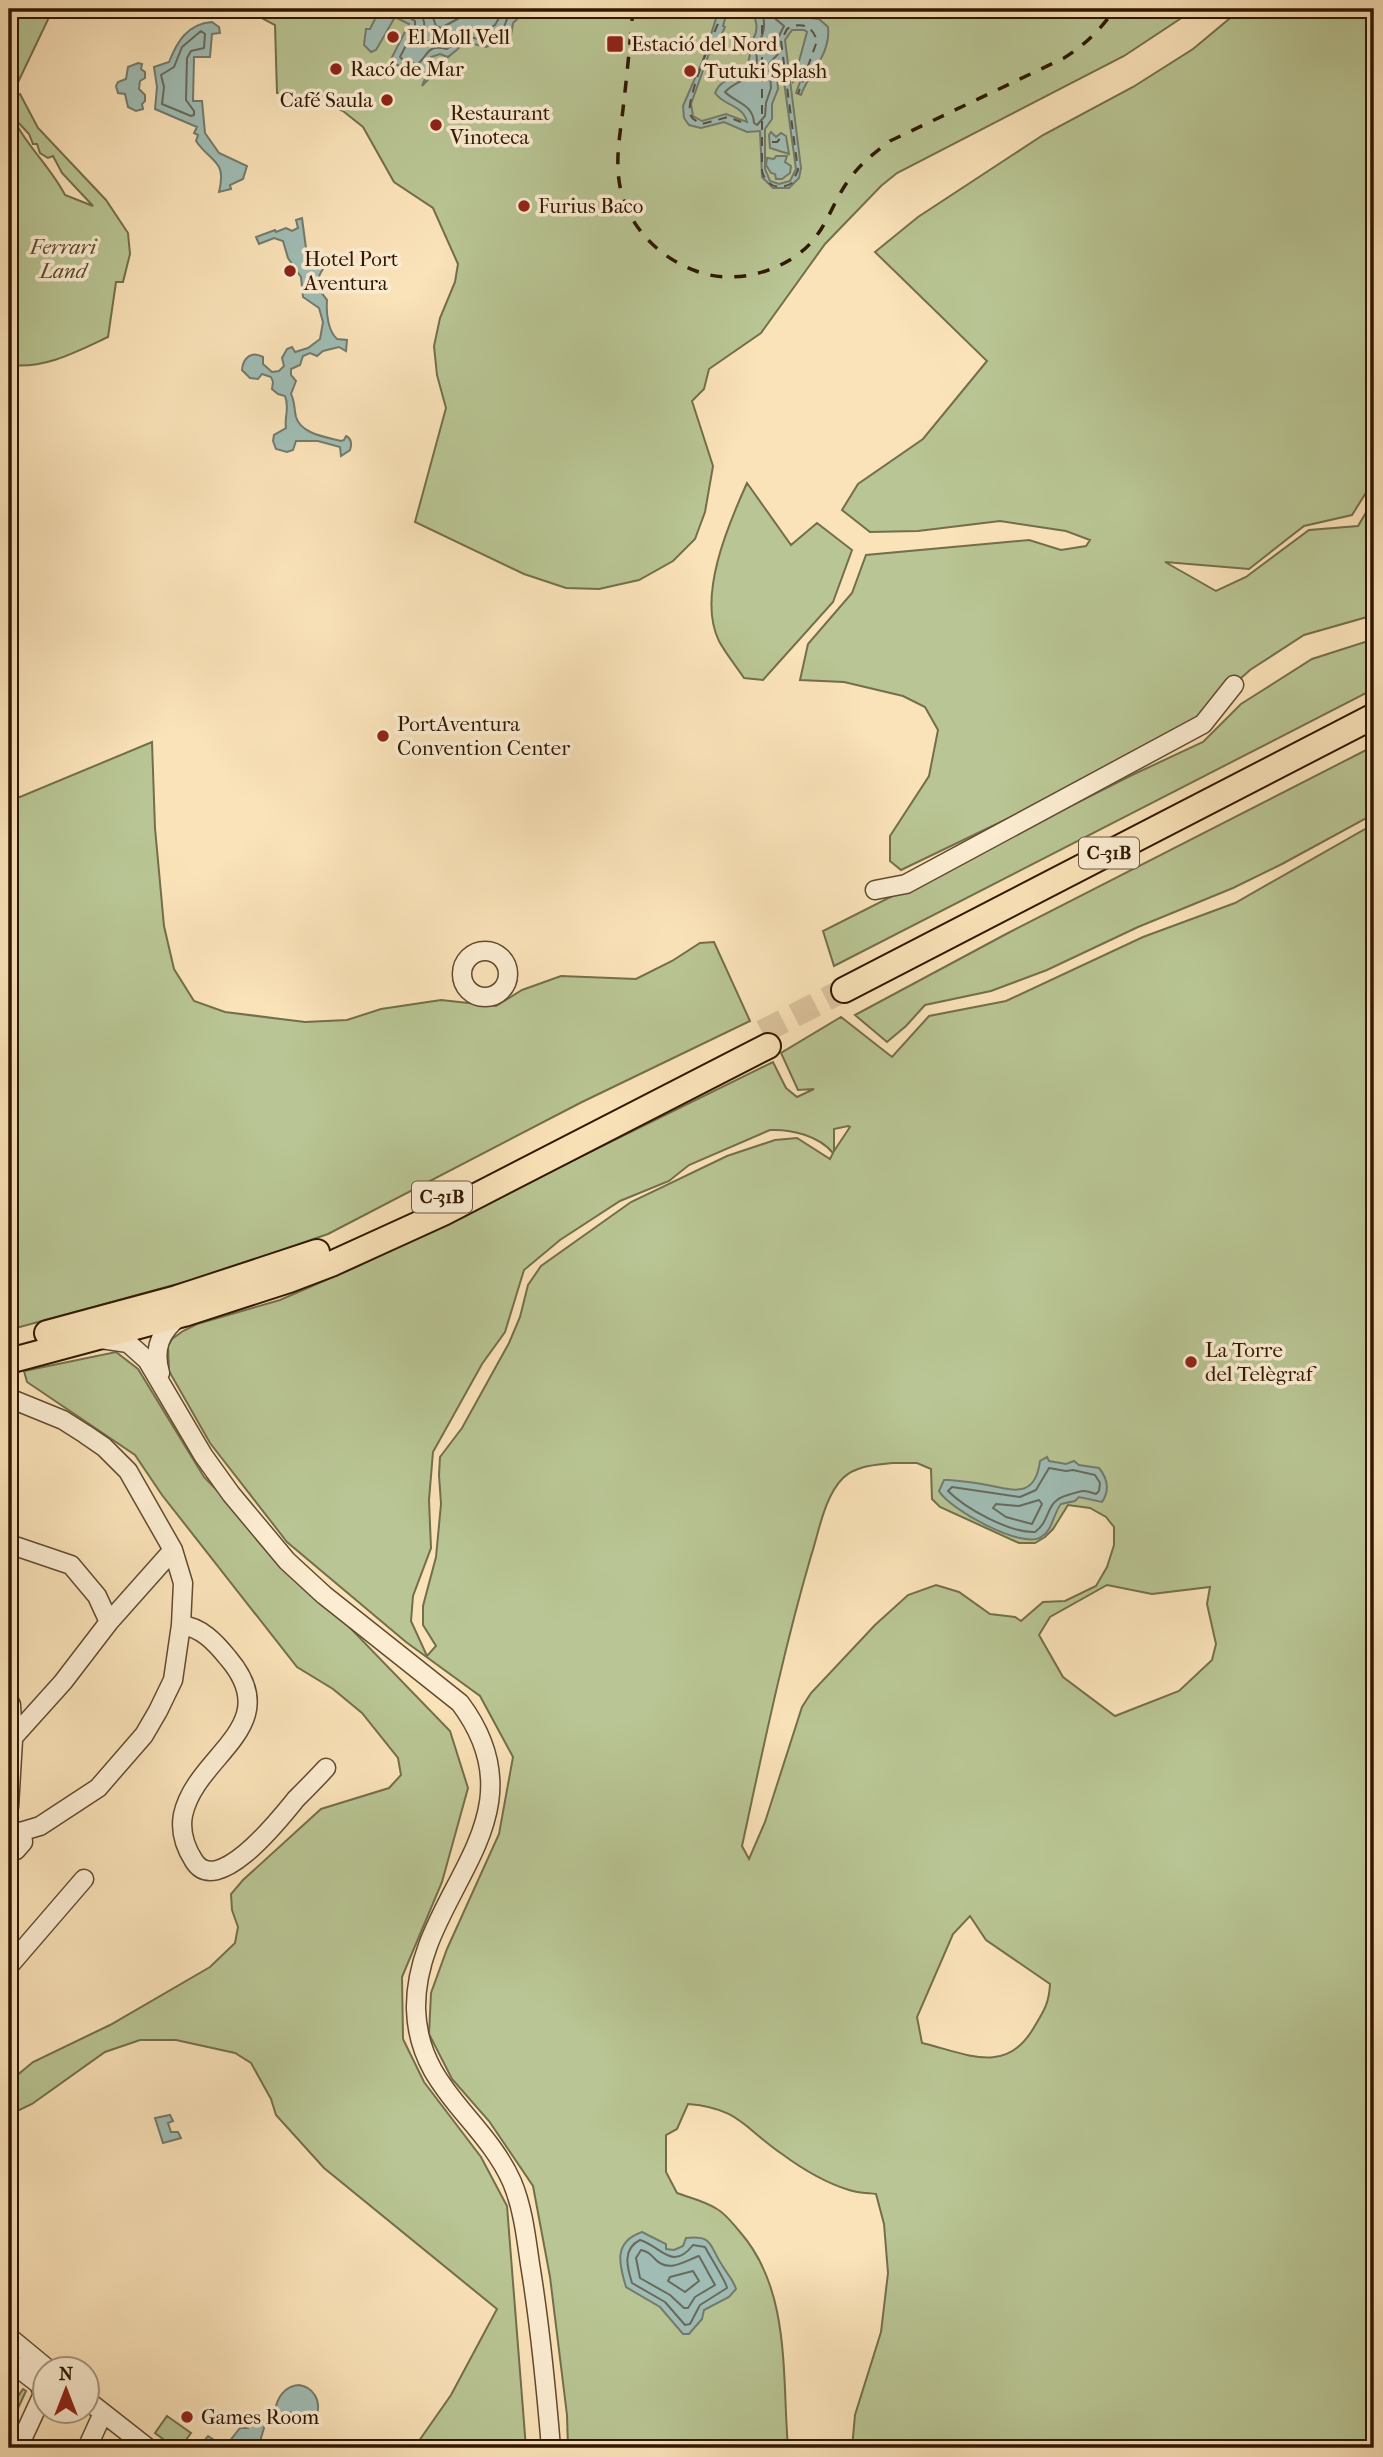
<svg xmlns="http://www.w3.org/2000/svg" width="1383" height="2457" font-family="'IM FELL French Canon',serif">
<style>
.green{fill:#b9c594;stroke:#746e4b;stroke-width:2;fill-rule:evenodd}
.water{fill:#a0bdb5;stroke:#737b6d;stroke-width:2;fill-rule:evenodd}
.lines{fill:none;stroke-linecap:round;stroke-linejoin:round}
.shore{stroke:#686a5c;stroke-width:2}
.ferry{stroke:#575141;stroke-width:2;stroke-dasharray:9 7;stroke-linecap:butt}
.highway-tunnel{stroke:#dcc49e;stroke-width:24;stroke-dasharray:24 12;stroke-linecap:butt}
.minor-casing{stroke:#624a30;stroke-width:21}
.highway-casing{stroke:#2f1702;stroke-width:28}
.minor{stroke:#fcedd2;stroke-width:18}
.highway{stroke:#fbe3b9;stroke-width:24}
.rail{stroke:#2f1702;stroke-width:3.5;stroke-dasharray:12 12;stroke-linecap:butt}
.poi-dot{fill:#8f2418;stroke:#fcedd2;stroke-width:2.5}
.labels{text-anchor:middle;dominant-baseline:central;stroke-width:7;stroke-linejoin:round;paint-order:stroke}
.shield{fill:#fcedd2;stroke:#6c5740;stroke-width:2}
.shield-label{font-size:19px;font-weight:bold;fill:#2f1702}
.poi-label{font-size:21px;fill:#2f1702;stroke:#fcedd2;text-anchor:start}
.park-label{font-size:21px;font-style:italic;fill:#584b2e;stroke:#fcedd2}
</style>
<rect width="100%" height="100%" fill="#fbe3b9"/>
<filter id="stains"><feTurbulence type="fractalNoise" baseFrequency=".00286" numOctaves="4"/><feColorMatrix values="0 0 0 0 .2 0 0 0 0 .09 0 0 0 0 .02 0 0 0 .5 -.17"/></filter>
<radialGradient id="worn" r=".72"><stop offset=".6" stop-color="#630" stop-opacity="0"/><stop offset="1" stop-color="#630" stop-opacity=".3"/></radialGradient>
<!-- green -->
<path class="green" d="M9,9h44l-44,92z
M245,9h950l-71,47 -227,117 -16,13 -56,58 -64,89 -52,36 -5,20 -12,12 21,65 -8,46 -10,27 -22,22 -34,19 -40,9 -33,-1 -42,-14 -109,-52 31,-114 -9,-33 -3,-29 6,-28 15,-36 3,-18 -25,-56 -39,-26 -31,-55 -20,-16 -13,-6 -53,-12 -2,-68z
M1241,9h133v471l-22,35 -48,11 -55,43 -84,-7 51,29 30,-14 63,-47 49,-4 16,-27v112l-7,6 -63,18 -54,35 -60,54 -100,55 -189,91 -11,-9v-25l39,-60 9,-46 -13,-23 -22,-11 -59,-14 -44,-2 8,-36 44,-51 14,-38 163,-15 32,10 25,-4 4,-6 -24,-9 -66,-10 -82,10 -48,1 -28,-22 16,-26 65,-45 64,-78 -112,-109 43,-35 125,-82 90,-48 60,-38z
M20,94l18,34 68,72 22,33 2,21 -7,28h-7l-8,55c-32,15 -63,32 -99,28v-259c8,31 41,59 56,89l28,11 -31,-33 -9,-17 -5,2 -8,-5 -3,-9h-4l-4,-10 -14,-15 -2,-22z
M747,483l44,62 26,-22 35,27 -19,52 -70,78 -19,-2c-8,-12 -18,-24 -25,-37 -22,-44 9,-116 28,-158z
M1374,639v50l-540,277 -11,-35 307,-155 73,-34 38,-38 71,-45z
M152,742l3,86 9,98 10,43 20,32 31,11 80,10 42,-2 34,-11 60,-9 55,6 26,-16 39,-14 75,3 36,-18 28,-18 14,-1 36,79 -170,82 -252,131 -125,43 -194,53v-534l11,1z
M1374,746v68l-92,50 -49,24 -95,39 -91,43 -56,21 -66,14 -19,21 -19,16 -32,-27 153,-82z
M1374,824v1624h-522l3,-33 26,-83 7,-59 -4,-49 -8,-30c-8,-1 -18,-1 -27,-4 -23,-7 -48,-22 -67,-36 -38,-26 -43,-46 -94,-50l-11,25 -11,6v37l11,21c13,5 28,8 40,16 9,5 16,15 23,23 51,58 42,144 48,216h-220l-1,-33 -17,-138 -17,-91 -44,-65 -37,-42 -23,-45 2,-41 16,-44 52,-115 14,-77 -33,-61 -74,-54 -119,-100 -77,-99 -41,-72 -1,-25 4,-7 11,-8 14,-7 83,-24 76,-33 417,-205 13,26 11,9 17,-8 -16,1 -17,-37 60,-36 51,40 37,-41 77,-15 137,-64 92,-34zM848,1126l2,1 -16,24v-22zM770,1130c22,-1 49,6 63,23l-3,6 -33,-21 -22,2 -48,16 -96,46 -90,64 -13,19 -8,32 -11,26 -47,85 -22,29 -1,18 2,29 -5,53 -13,49v19l13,21 -9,10 -16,-35 2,-25 18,-48 -2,-48 4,-48 49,-88 23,-32 19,-62 36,-30 60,-39 49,-20 20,-16zM893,1463h24l14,6 1,30 8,8 79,36h16l10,-6 8,-8 15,-24 22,3 16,9 8,10v18l-7,22 -11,19 -31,15 -22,1 -22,19 -6,-4 -25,-3 -31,-22 -23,-7 -28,10 -33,30 -64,68 -9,14 -37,115 -16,37 -7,-13c21,-97 41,-194 69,-290 8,-24 13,-59 32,-78 14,-13 33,-13 50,-15zM1107,1585l45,9 58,-7 -3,17 9,40 -4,16 -33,31 -64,25 -52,-39 -24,-42 11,-18zM970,1916l16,24 64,44c-1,21 -7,28 -17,45 -28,47 -68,24 -111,14l-5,-26 36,-83z
M116,1352l22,17 66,108 246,254 18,57 -26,94 -40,95 1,62 21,43 57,75 26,49 19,242h-112l37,-53 46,-86 -173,-141 -48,-53 -5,-16 -20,-36 -16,-10 -59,-13h-36l-35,12 -73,52 -23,11v-33l24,-20 77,-37 100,-58 25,-24 3,-16 -6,-17 -1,-16 12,-14 78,-71 68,-21 12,-13 -3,-17 -36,-45 -29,-24 -36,-22 -135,-172 -27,-40 -108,-73 -3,-11z
M23,2389l3,2 -14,30 -3,-2v-25l7,5z
M167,2416l24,17 -11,15h-5l-20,-15z"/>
<!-- water -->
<path class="water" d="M380,9h148l-15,14 -2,12 -25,12 -20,-5 -18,15 -8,-3 -9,3 -3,9 7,6 -13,14 5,-12 -18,-7 -2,3 -17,-9 19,-37 -14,-7 -19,33 -5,2 -7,-7 2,-16h4z
M719,9h9l-5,17 2,1 -9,20 -5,1 -20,56 2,12 9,5 24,-7 21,8c-4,-17 -23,-16 -32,-29 4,-10 14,-15 23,-17l3,-5 6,-2 3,-15 -8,-9 3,-5 8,-1c7,-12 2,-19 -1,-30h22l9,6 36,4 9,8c3,28 -19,45 -27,68l-5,-2 7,-19 -10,8v-10l5,-7 9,-33 -3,-2h-12l-7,10 16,128 -2,10 -10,10h-16l-11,-11 -2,-46 -13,1 -23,-10 -23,6 -12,-3 -5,-7 -1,-12 20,-46zM778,62l3,11 2,1 13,95 -6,12 -11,3 -9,-3 -5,-12v-40l7,-10v-15l6,-15 -2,-24z
M212,22l7,5 1,6 -8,1 -2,23h-16l-1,44h9l3,32 14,20 28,13 -4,13 -13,6 1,4 -12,3c8,-32 -8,-29 -23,-51l2,-6 -4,-2 3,-6 -42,-18 2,-22 -3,-20 15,-5c8,-20 18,-38 43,-40z
M138,63l4,1 -1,5 4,3v6l-5,3 -1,8 6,6v6l-3,3 1,5 -7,2 -8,-4 -3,-13 -7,-1 -2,-7 2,-4 8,-3 2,-12z
M771,132l5,5 5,-4 5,3 3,18 -19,-6 -1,-13z
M776,156h11l-2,6 6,4 -1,7 -8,6h-6l-1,-5 -4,-1 -5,-8 1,-7 7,1z
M302,218l5,38 16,13c-9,13 -5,20 4,31 -1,13 1,31 10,39l10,1 -1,11 -7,-4 -16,4 -6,5 -7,-3 -7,3 -3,9 -9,4v6l5,6 -5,13c4,8 3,15 5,23 5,17 30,20 45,24l3,-1 2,-4c6,3 6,8 4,14l-9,6 -1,-9 -22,-6h-22l-3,9 -6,2 -11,-3 -3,-8 1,-6 12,-7c-2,-11 4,-20 -1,-32l-7,-2 -6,-5 1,-7 -2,-5 -9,-3 -4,5 -8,-1 -8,-8c1,-13 10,-19 21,-13v7l9,8 7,-1 5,-5 -2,-8 5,-9 5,-2 3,5 13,-4 12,-9 3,-17 -4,-14 -16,-11 -2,-20 -13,-19 -5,-17 -9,-3 -15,6 -3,-7 19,-7 1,2 10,-4 6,3 6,-3 -2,-8z
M1047,1457l2,4 17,3 8,-3 5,4 20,3c9,11 11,22 3,34l-23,-5 -4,4 -14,3c-8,10 -8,26 -20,33 -18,13 -92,-28 -102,-46l5,-11h5c11,1 22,2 33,4 28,5 53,17 58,-23z
M170,2115l3,6 -5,2 3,9h7l3,6 -18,5 -8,-25z
M642,2232l24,12v5l8,1 9,-4 3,-8c28,-3 23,8 36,27 5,9 11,14 14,24l-7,8 -25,13 -2,9 -13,15h-6l-23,-27 -34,-20c-7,-23 -13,-45 16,-55z
M299,2385c14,2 22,15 18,29l-10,4 -18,-6 -11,1 -3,-2c2,-14 10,-25 24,-26z
M256,2417l7,3 1,8 -6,20h-60l10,-12 11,7h9l12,-15h8l1,-5z"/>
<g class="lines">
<!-- shore -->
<path class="shore" d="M386,9l3,3 10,-1 16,10v7l-15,29 4,4 14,3c11,-10 9,-20 29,-15l17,-13 20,4 18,-8 5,-13 10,-10
M414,9c13,8 12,18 6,30l4,4 13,-5h9l17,-11 23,3 9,-5 9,-16
M430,9l6,17 5,2 20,-11 24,1 5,-9
M759,9c9,12 5,28 -4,38 9,35 -16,29 -30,45 11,11 28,12 29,31l3,2 8,-9 1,-13 5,-15 -2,-24 9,-10v-16l6,-12 -12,-10 -2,-7
M201,31l4,3 -1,14 -13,3 -4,7 -1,42 8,11v4l-3,1 -29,-12 2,-17 -3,-12 13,-8 8,-20z
M1049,1468l17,3 7,-1 22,5 5,8 -1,8 -3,3c-16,-5 -13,-3 -28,1 -24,6 -16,25 -33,37 -25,1 -69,-23 -87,-41l4,-4 68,10 16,-7z
M1039,1500l3,4 -10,20 -26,-7 -13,-9 3,-4 23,2z
M640,2240c21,6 32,32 53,5l12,2c4,8 22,36 22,41l-27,17 -10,19 -5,1 -20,-23 -33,-19c-5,-16 -10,-34 8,-43z
M641,2250c8,2 9,4 14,9 14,15 31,1 44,-3l16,29 -20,12 -7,11h-4l-14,-13 -30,-17 -4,-20z
M693,2271l6,10 -14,11 -17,-11 2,-4z"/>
<!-- ferry -->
<path class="ferry" d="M724,9c-7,17 -39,91 -34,105 2,6 7,7 12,10l26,-7 13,5
M762,9v162c4,15 17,20 30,12l6,-13 -17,-129 6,-12c14,-8 26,-3 30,12l-19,53
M772,142h5l7,-8"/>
<!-- highway-tunnel -->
<path class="highway-tunnel" d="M762,1032l82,-42"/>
<defs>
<path id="minor" d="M875,890l31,-6 297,-160 31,-39
M462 974a23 23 0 1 1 46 0a23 23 0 1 1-46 0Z
M101,1339l27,4 19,17 56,95 28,39 56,67 37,34 136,108c89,119 -46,191 -44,306 2,79 67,108 96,173 11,26 14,55 18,82 10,61 16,123 21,184
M160,1373c-7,-24 0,-42 20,-57
M9,1398l54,22 22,14 19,13 24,24 45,79 10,33 -2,42 -8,55 -15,31 -14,24 -46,53 -58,38 -20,6
M9,1544l62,21 26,31 12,26
M181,1625c20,2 34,17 47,33 59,69 -32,96 -45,157 -3,16 2,32 11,46 24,38 88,-45 102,-62 10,-10 20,-20 30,-31
M9,1701l2,4 2,35 -4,67
M9,1742l54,-60 46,-60 64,-72
M9,1850h7l7,-8 -1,-8 -10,-5
M9,1966l75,-87
M9,2337l40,33
M9,2361l30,23 4,10 -25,54
M88,2401l60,47
M87,2448l16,-35"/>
<path id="highway" d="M844,990l530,-274
M47,1333l130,-35 140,-46
M9,1361l175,-47 105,-34 42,-16 112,-51 325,-167"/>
</defs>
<!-- minor casing -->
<use href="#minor" class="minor-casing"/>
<!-- highway casing -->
<use href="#highway" class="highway-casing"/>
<!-- minor -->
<use href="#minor" class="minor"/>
<!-- highway -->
<use href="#highway" class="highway"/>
<!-- rail -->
<path class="rail" d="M633,9c-3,33 -6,67 -10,100 -2,19 -6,40 -5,59 1,48 34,87 78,103 31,12 69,5 97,-13 32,-21 35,-48 55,-77 11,-16 26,-28 42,-40l174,-83c21,-13 37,-29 51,-49"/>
</g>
<!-- markers -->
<g class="poi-dot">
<circle cx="393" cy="37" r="7"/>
<rect x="606" y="35" width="18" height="18" rx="3.5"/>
<circle cx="336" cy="69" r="7"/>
<circle cx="690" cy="71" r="7"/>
<circle cx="387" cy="100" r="7"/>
<circle cx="436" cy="125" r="7"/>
<circle cx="524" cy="206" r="7"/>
<circle cx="290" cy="271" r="7"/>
<circle cx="383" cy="736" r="7"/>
<circle cx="1191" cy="1362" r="7"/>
<circle cx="187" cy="2417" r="7"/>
</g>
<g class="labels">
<!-- shield labels -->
<g class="shield">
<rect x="1079" y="837.5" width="60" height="31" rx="5"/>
<rect x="412" y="1181.5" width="60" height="31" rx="5"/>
</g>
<g class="shield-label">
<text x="1109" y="853">C-31B</text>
<text x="442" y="1197">C-31B</text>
</g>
<!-- poi labels -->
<g class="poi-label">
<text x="407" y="37">El Moll Vell</text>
<text x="631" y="44">Estació del Nord</text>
<text x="350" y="69">Racó de Mar</text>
<text x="704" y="71">Tutuki Splash</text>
<text x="373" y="100" text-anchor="end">Café Saula</text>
<text x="450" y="113">Restaurant<tspan x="450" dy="24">Vinoteca</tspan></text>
<text x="538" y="206">Furius Baco</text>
<text x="304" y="259">Hotel Port<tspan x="304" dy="24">Aventura</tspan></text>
<text x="397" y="724">PortAventura<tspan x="397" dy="24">Convention Center</tspan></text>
<text x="1205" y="1350">La Torre<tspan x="1205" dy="24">del Telègraf</tspan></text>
<text x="201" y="2417">Games Room</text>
</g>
<!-- park labels -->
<g class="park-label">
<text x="63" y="247">Ferrari<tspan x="63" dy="24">Land</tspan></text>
</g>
</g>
<!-- margin -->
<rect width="1383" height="2457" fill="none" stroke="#fbe3b9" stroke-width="35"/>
<rect x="10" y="10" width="1362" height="2436" fill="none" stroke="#2f1702" stroke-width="3.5"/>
<rect x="18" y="18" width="1348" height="2422" fill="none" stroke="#2f1702" stroke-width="2"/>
<!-- north arrow -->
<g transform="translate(66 2390)"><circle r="33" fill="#fcedd2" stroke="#aa977f" stroke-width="2"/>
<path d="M0-5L12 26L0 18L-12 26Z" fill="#8f2418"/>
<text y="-10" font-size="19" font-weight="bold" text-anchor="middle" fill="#2f1702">N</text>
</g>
<rect width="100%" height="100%" filter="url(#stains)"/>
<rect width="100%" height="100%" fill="url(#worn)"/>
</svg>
